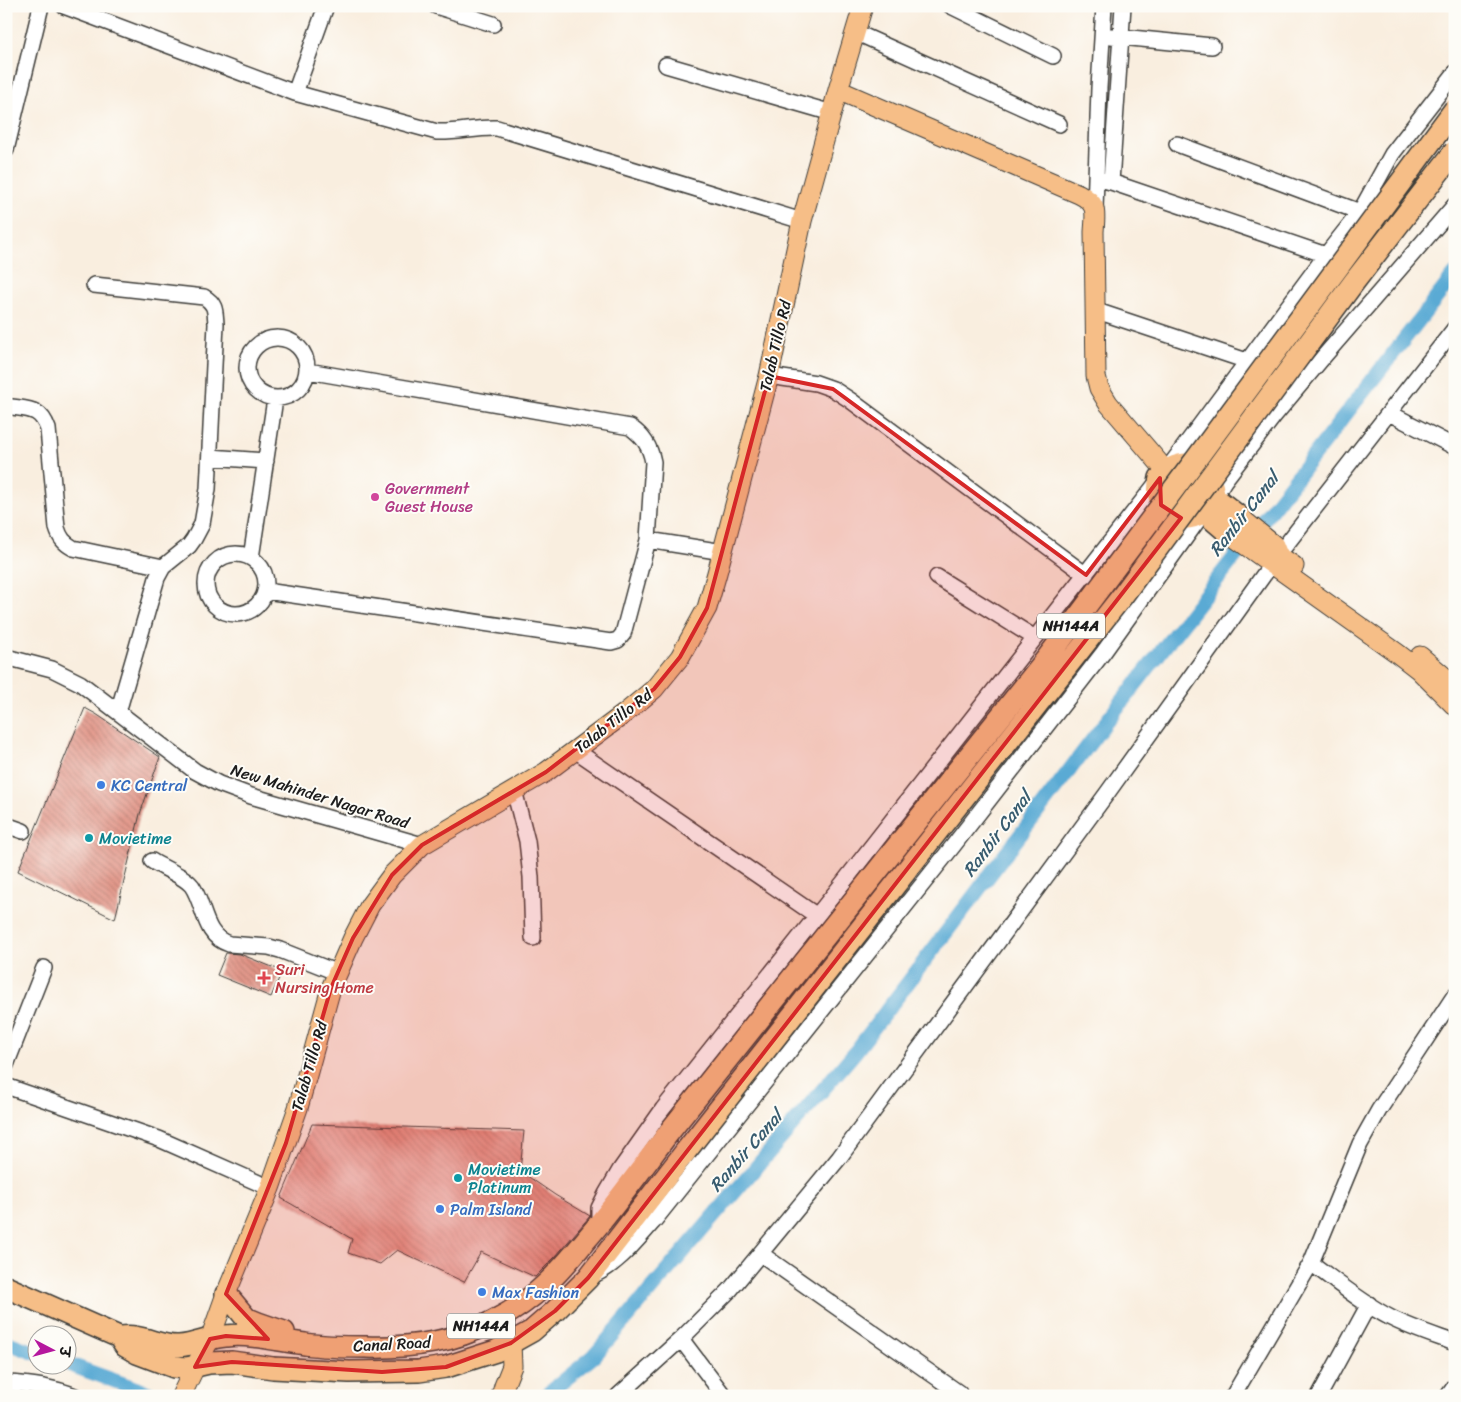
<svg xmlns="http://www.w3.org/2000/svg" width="1461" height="1402" font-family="Sriracha,'Playpen Sans Deva',sans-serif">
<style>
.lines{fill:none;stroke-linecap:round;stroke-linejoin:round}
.canal{stroke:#5aaad4;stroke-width:15}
.building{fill:url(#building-back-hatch)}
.minor-casing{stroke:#3d3c39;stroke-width:18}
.major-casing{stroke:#3d3c39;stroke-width:21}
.highway-casing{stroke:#3d3c39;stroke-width:24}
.minor{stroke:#fff;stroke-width:15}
.major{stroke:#f6be87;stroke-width:19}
.highway{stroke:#f6be87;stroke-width:21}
.highway-bridge-casing{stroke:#3d3c39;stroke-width:24;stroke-linecap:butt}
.highway-bridge{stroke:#f6be87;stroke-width:21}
.marked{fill:#d62828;fill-opacity:0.2;stroke:#d62828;stroke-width:4;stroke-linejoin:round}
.hotel-dot{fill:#d1479c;stroke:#fdfcf7;stroke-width:2}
.shop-dot{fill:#3f7fe0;stroke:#fdfcf7;stroke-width:2}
.culture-dot{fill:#0f9aa8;stroke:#fdfcf7;stroke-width:2}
.health-dot{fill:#e0444e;stroke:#fdfcf7;stroke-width:2}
.labels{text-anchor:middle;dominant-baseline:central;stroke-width:4;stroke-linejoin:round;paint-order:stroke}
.shield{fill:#fdfcf7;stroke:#605f5e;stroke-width:1}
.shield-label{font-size:15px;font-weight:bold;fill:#1c1c1c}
.street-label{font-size:16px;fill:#1c1c1c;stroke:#fdfcf7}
.hotel-label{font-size:16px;fill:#b23c85;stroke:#fdfcf7;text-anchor:start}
.shop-label{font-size:16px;fill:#366cbe;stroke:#fdfcf7;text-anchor:start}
.culture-label{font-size:16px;fill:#0d838f;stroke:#fdfcf7;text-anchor:start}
.health-label{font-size:16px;fill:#be3a42;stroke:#fdfcf7;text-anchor:start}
.water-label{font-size:18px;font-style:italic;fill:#385c6f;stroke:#fdfcf7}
</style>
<defs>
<pattern id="building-back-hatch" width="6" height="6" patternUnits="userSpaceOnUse" patternTransform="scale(1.25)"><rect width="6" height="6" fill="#e19183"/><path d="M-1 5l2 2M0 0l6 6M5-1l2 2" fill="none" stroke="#b6766a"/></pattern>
</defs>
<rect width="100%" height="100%" fill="#fdfcf7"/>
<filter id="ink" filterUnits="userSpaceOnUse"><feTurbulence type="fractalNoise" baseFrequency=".02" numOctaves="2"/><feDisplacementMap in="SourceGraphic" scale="10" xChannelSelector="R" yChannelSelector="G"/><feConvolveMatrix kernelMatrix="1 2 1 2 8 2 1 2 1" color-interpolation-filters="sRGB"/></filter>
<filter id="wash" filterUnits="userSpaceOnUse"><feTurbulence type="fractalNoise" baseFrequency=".0096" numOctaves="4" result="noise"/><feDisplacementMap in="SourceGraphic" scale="20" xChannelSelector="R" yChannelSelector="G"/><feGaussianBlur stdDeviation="1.12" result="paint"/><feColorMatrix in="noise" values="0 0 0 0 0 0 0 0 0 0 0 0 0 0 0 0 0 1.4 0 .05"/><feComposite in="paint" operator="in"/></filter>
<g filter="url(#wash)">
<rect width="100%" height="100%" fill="#f9eedf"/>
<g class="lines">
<!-- canal -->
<path class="canal" d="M6,1342l32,12
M68,1364l89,32
M545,1396l49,-40 262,-305 250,-329 349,-448"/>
</g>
<g id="blocks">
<!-- building -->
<path class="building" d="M85,708l11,6 64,43 -20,57 -25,105 -97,-48z
M226,953l14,1 42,17 -11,26 -54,-22z
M312,1124l212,7 -4,40 35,24 35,21 -34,40 -21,21 -54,-25 -17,30 -67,-32 -17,14 -32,-11 4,-14 -71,-41z"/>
</g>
</g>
<g filter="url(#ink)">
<use href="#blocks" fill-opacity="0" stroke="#3d3c39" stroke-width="1"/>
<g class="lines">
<defs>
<path id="minor" d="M64,6l231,87 142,39c20,1 40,-5 60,-4l305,93
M436,6l57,18
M951,6l102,50
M855,32l204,92
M1111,36l101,10
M666,65l166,48
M295,93l31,-87
M1177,144l183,68
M6,150l35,-144
M1096,178l15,4 215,73
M1111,182l12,-176
M1095,209l4,-121 5,-82
M94,285l110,12c12,7 11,14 12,27l-8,165 -6,35 -8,15 -5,7 -26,21 -6,11 -39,134
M1094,310l153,51
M247 368a30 30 0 1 1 60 0a30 30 0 1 1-60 0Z
M308,371l322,56c13,9 20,19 23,35l-5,78 75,12
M769,376l47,7 17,6 17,11 236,175
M6,406c21,4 34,0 42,23l9,99c3,10 7,15 16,20l90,19
M1389,413l66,34
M210,457l56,4
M206 584a30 30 0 1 1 60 0a30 30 0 1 1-60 0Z
M251,558l24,-159
M937,577l98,61
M266,591l345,51 7,-2 5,-6 25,-94
M6,657l46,12 28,14 115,88 24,13 32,12 171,49
M575,750l242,166
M514,790l13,51 4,36 2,61
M6,825l17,6
M152,861c11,7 32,15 40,25 13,19 11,50 37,58l40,3 11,3 58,23
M6,1065l38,-97
M6,1086l153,53 111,49
M599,1224v-16l7,-14 14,-24 43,-61 176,-221 327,-417 160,-216 34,-43 32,-58 63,-81
M761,1254l198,139
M1311,1263c26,19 51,40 80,55 20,10 42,17 64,25
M594,1275c25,-12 41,-33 59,-53l300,-376 150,-193 108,-151 13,-21 50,-65 51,-61 130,-150
M681,1339l43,57
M6,1383c24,1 47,4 69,13
M618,1396l63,-57 49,-49 109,-132 269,-366 170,-237 177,-227
M1233,1396l78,-133 49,-119 19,-34 76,-115
M1319,1396l50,-92
M1448,1396l7,-10"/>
<path id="major" d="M838,90l241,104c20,10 16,19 15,38l2,144 3,12 9,15 58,68
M1242,519l32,26 4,10 16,11
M1231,535l166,118 22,17 36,36
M1420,656l35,30
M181,1396l14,-29 15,-28 16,-45 44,-106 28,-80 33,-120 22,-50 17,-33 22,-30 30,-30 124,-73 78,-58 30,-25 26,-32 27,-49 10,-35 52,-197 33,-155 36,-131 25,-84
M501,1396l3,-10 8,-20 -1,-23"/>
<path id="highway" d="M1166,471c24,-16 47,-3 48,26l28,22
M1160,478c-8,31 16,51 44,34l27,23
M6,1287l113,50c5,0 11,-1 15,0 16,2 29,10 45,9 16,-1 31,-9 47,-10 25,-3 54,5 79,8 20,3 41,3 61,3 22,1 46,-1 68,-5 39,-7 81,-29 110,-56 15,-14 28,-29 41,-45 30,-35 57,-73 85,-110
M226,1294l20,24 12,5 26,9
M119,1337l6,9 12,7 37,14 13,1 22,-5 23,-1 41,6 76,4 70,-1 27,-4 31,-10 19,-6 36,-20 23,-20 33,-33 98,-127"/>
</defs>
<!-- minor casing -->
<use href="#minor" class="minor-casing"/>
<!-- major casing -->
<use href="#major" class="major-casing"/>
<!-- highway casing -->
<use href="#highway" class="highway-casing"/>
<!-- minor -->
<use href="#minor" class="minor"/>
<!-- major -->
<use href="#major" class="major"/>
<!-- highway -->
<use href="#highway" class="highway"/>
<defs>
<path id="highway-bridge" d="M670,1131l378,-474 149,-199 258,-349
M686,1151l437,-556 231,-313 101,-131"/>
</defs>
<!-- highway-bridge casing -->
<use href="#highway-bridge" class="highway-bridge-casing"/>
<!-- highway-bridge -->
<use href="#highway-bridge" class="highway-bridge"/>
</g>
</g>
<!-- marked area -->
<path class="marked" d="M769,376l64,13 253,186 74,-97 1,27 20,13 -593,760 -33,33 -44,32 -65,24 -64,5 -150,-10 -37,5 15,-28 16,-3 42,3 -42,-45 60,-151 45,-155 22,-50 39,-63 30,-30 124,-73 108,-83 26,-32 27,-49z"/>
<!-- markers -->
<circle class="hotel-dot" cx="375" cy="497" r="5"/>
<g class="shop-dot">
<circle cx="101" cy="785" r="5"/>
<circle cx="440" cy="1209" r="5"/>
<circle cx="482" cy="1292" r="5"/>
</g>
<g class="culture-dot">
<circle cx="89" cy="838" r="5"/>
<circle cx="458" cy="1178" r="5"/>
</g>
<path class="health-dot" d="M261.5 970.5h5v5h5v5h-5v5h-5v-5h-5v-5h5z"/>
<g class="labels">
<!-- shield labels -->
<g class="shield">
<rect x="1037" y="613.5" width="68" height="25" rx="4"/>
<rect x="447" y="1313.5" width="68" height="25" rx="4"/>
</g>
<g class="shield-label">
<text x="1071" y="626">NH144A</text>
<text x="481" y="1326">NH144A</text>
</g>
<!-- street labels -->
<g class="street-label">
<text transform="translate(775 346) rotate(-77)">Talab Tillo Rd</text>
<text transform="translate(613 721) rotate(-38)">Talab Tillo Rd</text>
<text transform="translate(320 796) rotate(17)">New Mahinder Nagar Road</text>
<text transform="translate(309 1066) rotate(-74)">Talab Tillo Rd</text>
<text transform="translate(392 1344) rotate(-3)">Canal Road</text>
</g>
<!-- hotel labels -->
<g class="hotel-label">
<text x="385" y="488">Government<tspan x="385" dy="18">Guest House</tspan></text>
</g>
<!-- shop labels -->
<g class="shop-label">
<text x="111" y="785">KC Central</text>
<text x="450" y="1209">Palm Island</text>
<text x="492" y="1292">Max Fashion</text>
</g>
<!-- culture labels -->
<g class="culture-label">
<text x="99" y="838">Movietime</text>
<text x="468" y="1169">Movietime<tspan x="468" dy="18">Platinum</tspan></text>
</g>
<!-- health labels -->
<g class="health-label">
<text x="275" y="969">Suri<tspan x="275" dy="18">Nursing Home</tspan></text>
</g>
<!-- water labels -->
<g class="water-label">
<text transform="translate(1244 514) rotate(-52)">Ranbir Canal</text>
<text transform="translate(997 834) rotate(-53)">Ranbir Canal</text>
<text transform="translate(746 1151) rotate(-49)">Ranbir Canal</text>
</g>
</g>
<!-- margin -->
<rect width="1461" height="1402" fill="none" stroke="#fdfcf7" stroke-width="25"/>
<!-- north arrow -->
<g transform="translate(52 1350) rotate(96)"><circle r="24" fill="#fdfcf7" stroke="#a3a29f"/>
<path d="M0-4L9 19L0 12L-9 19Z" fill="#b5179e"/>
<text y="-8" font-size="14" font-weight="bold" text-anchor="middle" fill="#1c1c1c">उ</text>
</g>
</svg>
